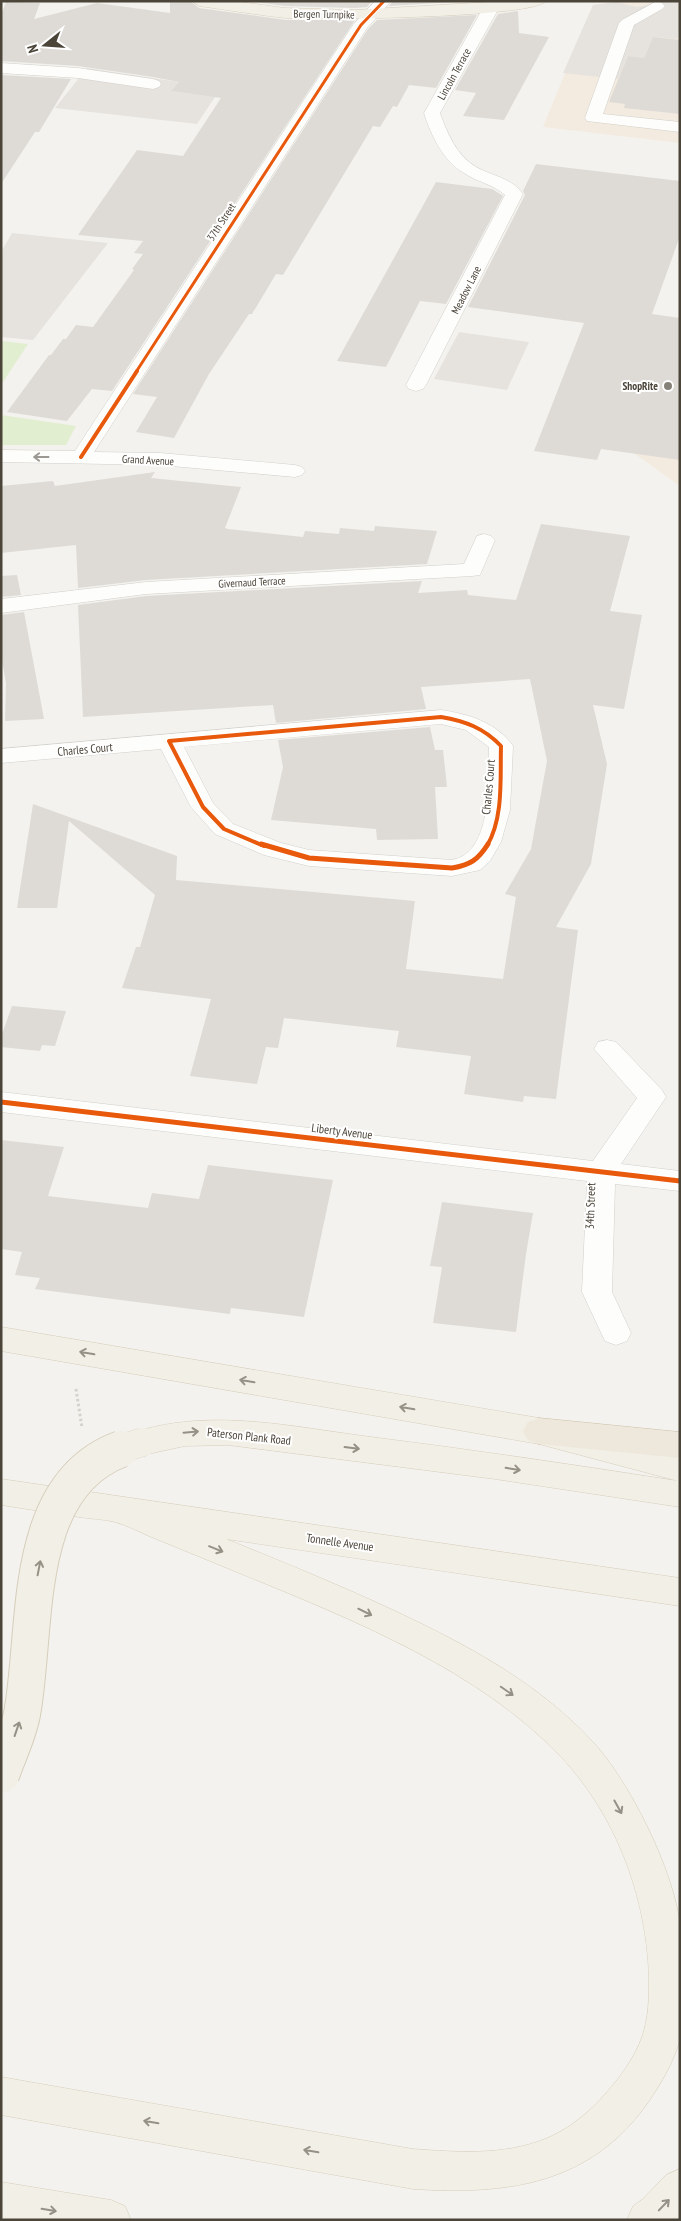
<svg xmlns="http://www.w3.org/2000/svg" width="681" height="2221" font-family="'PT Sans Narrow',sans-serif">
<style>
.commercial{fill:#f3ebdf}
.green{fill:#e1eecf}
.parking{fill:#e6e3df}
.building{fill:#dedbd6}
.lines{fill:none;stroke-linecap:round;stroke-linejoin:round}
.minor-casing{stroke:#d2d0cb;stroke-width:1}
.major-casing{stroke:#d6cebb;stroke-width:1}
.highway-casing{stroke:#ccbfa9;stroke-width:1}
.path{stroke:#d3d2cc;stroke-width:3;stroke-dasharray:2.5 2.5;stroke-linecap:butt}
.minor{fill:#fdfdfc;fill-rule:evenodd}
.major{fill:#f2efe6;fill-rule:evenodd}
.highway{fill:#ede8db;fill-rule:evenodd}
.major-bridge-far1-casing{stroke:#d6cebb;stroke-width:29;stroke-linecap:butt}
.major-bridge-casing{stroke:#d6cebb;stroke-width:38;stroke-linecap:butt}
.major-bridge-far1{stroke:#f2efe6;stroke-width:28}
.major-bridge{stroke:#f2efe6;stroke-width:36}
.cycleway-far2-casing{stroke:#fff;stroke-width:5}
.cycleway-far1-casing{stroke:#fff;stroke-width:6}
.cycleway-casing{stroke:#fff;stroke-width:8}
.cycleway-far2{stroke:#e8590c;stroke-width:3}
.cycleway-far1{stroke:#e8590c;stroke-width:4}
.cycleway{stroke:#e8590c;stroke-width:5}
.oneway{stroke:#9b9791}
.oneway2{stroke:#969187}
.poi-dot{fill:#868178;stroke:#fff;stroke-width:2}
.labels{text-anchor:middle;dominant-baseline:central;stroke-width:4;stroke-linejoin:round;paint-order:stroke}
.far-street-label{font-size:11px;fill:#4b4439;stroke:#fff}
.far-poi-label{font-size:11px;font-weight:bold;fill:#4b4439;stroke:#fff;text-anchor:end}
.street-label{font-size:12px;fill:#4b4439;stroke:#fff}
</style>
<rect width="100%" height="100%" fill="#f4f2ee"/>
<!-- commercial -->
<path class="commercial" d="M618,1h62v142l-137,-16 50,-122z
M680,310v176l-45,-32z"/>
<!-- green -->
<path class="green" d="M1,341l27,3 -27,41z
M1,415l75,11 -10,19h-65z"/>
<!-- parking -->
<path class="parking" d="M671,1h9v34l-3,4 -24,-2 -9,21 -16,-2 -10,23 -55,-6 30,-68 23,-3 21,5z
M87,68l92,14 -7,9 43,6 -18,27 -142,-16z
M12,233l96,10 -75,97 -32,-3v-85z
M459,332l70,10 -22,48 -73,-11z"/>
<!-- building -->
<path class="building" d="M170,1h20l9,7 87,12h69l-243,371 -20,-2 -25,32 -60,-9 42,-57h2l12,-16h3l10,-14 17,2 41,-57 -2,-1 11,-15 -9,-1 9,-12 -65,-6 59,-85 46,6 38,-58 -50,-7 8,-9 -26,-5 -75,-11 -77,-5v-46l5,-13 34,1 -6,16 63,-16 73,10z
M249,1h123l-5,6 -12,1 -70,-2z
M393,1h77l-81,5z
M518,11l1,22 30,4 -45,83 -41,-4 13,-23 -21,-3 43,-76z
M477,15l-41,73 -27,-3 -12,22 -4,-1 -13,21 -7,-1 -90,149 -7,-1 -24,40h-3l-40,60 -35,64 -38,-6 21,-35 -24,-3 235,-365 9,-9z
M653,37l27,3v74l-56,-6 1,-4 -16,-2 19,-46 16,2z
M1,75l70,4 -32,53h-4l-34,52z
M536,164l144,17v55l-28,78 28,4v142l-79,-11 -4,11 -63,-9 50,-128 -116,-16 57,-112 -2,-4z
M436,182l56,7 11,7 -57,108 -26,-3 -34,66 -49,-6z
M155,472l-4,6 90,9 -16,41 3,1 75,8 2,-6 34,3 1,-6 34,3 1,-5 62,5 -10,33 -281,16 -68,8 -2,-43 -75,8v-67l52,-5 2,5z
M541,524l89,12 -20,75 32,4 -18,94 -31,-4 14,59 -16,100 -35,63 22,3 -22,169 -32,-3 -1,6 -59,-8 7,-38 -75,-9 3,-16 -115,-13 -6,30 -12,-1 -9,37 -67,-8 21,-77 -89,-11 14,-41h4l15,-52 -86,-74 -12,87h-40l16,-104 144,52 -1,24 239,21 -9,68 97,10 13,-82 -11,-3 26,-45 16,-88 -17,-82 -109,8 5,22 -150,14 -3,-18 -190,12 -5,-112 68,-9 276,-15 -4,12 49,-3 1,5 48,5z
M17,575l4,20 -20,2v-21z
M24,612l20,107 -39,2 1,-38 -5,-28v-40z
M430,727l5,23h8l4,37h-12l3,52 -61,1 -1,-11 -105,-9 12,-53 -5,-27z
M12,1006l54,5 -11,35 -13,-1 -2,6 -39,-4v-10z
M1,1140l63,7 -16,49 100,12 4,-15 47,6 9,-34 125,15 -29,137 -73,-9 -1,6 -195,-25 5,-11 -25,-3 7,-23 -21,-3z
M442,1202l91,11 -7,41 -10,78 -83,-9 9,-56 -12,-1z"/>
<g class="lines">
<defs>
<path id="minor" d="M375,1h16l-24,27 -273,424 66,1 135,12 7,2 3,4 -3,4 -7,2 -135,-12 -159,-3v-12l74,1 278,-426z
M657,1l5,2 3,3 -3,3 -28,16 -31,89 77,8v10l-93,-11 -2,-3 34,-95 3,-3z
M491,3l5,2 3,3 -59,105c7,20 17,43 36,54 16,9 36,11 47,27l-97,191 -3,4 -7,2 -7,-2 -3,-4 99,-190c-12,-11 -28,-13 -41,-22 -21,-12 -33,-38 -40,-60l59,-105 3,-3z
M1,63l77,5 75,11 6,2 2,3 -2,3 -6,2 -75,-11 -77,-5z
M484,534l7,2 4,4 -15,35 -8,1 -326,18 -145,19v-14l145,-17 318,-18 13,-28z
M441,710c27,4 55,12 72,36l-3,64 -9,32 -11,19 -10,9 -28,6 -143,-10 -45,-11 -49,-21 -24,-27 -30,-58 -160,14v-14zM441,724l25,6 23,17c-1,33 4,106 -37,113l-143,-10 -28,-7 -48,-19 -20,-21 -29,-56z
M607,1040l9,2 46,48 4,7 -45,67 59,7v20l-65,-7 -3,108 19,41 -4,8 -11,4 -11,-4 -23,-49 5,-111 -586,-69v-20l592,69 44,-63 -43,-49 4,-7z"/>
<path id="major" d="M192,1h41l52,7 70,2 151,-9h40c-12,17 -228,19 -260,17 -29,-3 -58,-8 -87,-12z
M1,1327l538,91 141,37v52l-185,-28 -267,-34 -43,1 -42,9 -11,-4 -5,-9 5,-9c78,-26 160,-6 239,4 103,13 205,28 307,44l-139,-37 -538,-93z
M1,1479l679,99v28l-454,-67c57,23 113,46 169,72 72,34 142,71 197,130 37,39 82,130 88,184 1,12 0,25 0,38 0,18 0,36 0,54 0,7 1,15 0,21 -4,20 -20,47 -31,63 -58,84 -142,94 -236,88l-412,-74v-38l412,72c43,3 90,7 132,-10 23,-9 45,-27 62,-47 14,-16 28,-35 35,-55 7,-20 7,-40 7,-60 -3,-89 -39,-177 -105,-237 -85,-80 -210,-128 -317,-172 -26,-11 -52,-21 -78,-32 -11,-5 -23,-11 -34,-14 -11,-3 -24,-3 -36,-5 -26,-4 -52,-8 -78,-12z
M680,2169v49l-2,2h-51l6,-14 10,-7 23,-24z
M1,2182l110,18 14,6 6,14h-130z"/>
<path id="highway" d="M539,1418l141,14v26l-141,-14 -11,-4 -5,-9 5,-9z"/>
</defs>
<!-- minor casing -->
<use href="#minor" class="minor-casing"/>
<!-- major casing -->
<use href="#major" class="major-casing"/>
<!-- highway casing -->
<use href="#highway" class="highway-casing"/>
<!-- path -->
<path class="path" d="M76,1389l6,39"/>
<!-- minor -->
<use href="#minor" class="minor"/>
<!-- major -->
<use href="#major" class="major"/>
<!-- highway -->
<use href="#highway" class="highway"/>
<defs>
<path id="major-bridge-far1" d="M117,1450l26,-8"/>
<path id="major-bridge" d="M1,1775c7,-20 17,-40 21,-61 16,-85 -2,-228 99,-265"/>
</defs>
<!-- major-bridge-far1 casing -->
<use href="#major-bridge-far1" class="major-bridge-far1-casing"/>
<!-- major-bridge casing -->
<use href="#major-bridge" class="major-bridge-casing"/>
<!-- major-bridge-far1 -->
<use href="#major-bridge-far1" class="major-bridge-far1"/>
<!-- major-bridge -->
<use href="#major-bridge" class="major-bridge"/>
<defs>
<path id="cycleway-far2" d="M136,372l225,-347 23,-24"/>
<path id="cycleway-far1" d="M81,457l56,-86
M264,846l-40,-17 -21,-22 -34,-66 272,-24c24,4 43,11 60,29 -1,31 3,71 -14,100"/>
<path id="cycleway" d="M261,844l48,14 143,10c18,-3 26,-8 36,-24
M1,1102l679,79"/>
</defs>
<!-- cycleway-far2 casing -->
<use href="#cycleway-far2" class="cycleway-far2-casing"/>
<!-- cycleway-far1 casing -->
<use href="#cycleway-far1" class="cycleway-far1-casing"/>
<!-- cycleway casing -->
<use href="#cycleway" class="cycleway-casing"/>
<!-- cycleway-far2 -->
<use href="#cycleway-far2" class="cycleway-far2"/>
<!-- cycleway-far1 -->
<use href="#cycleway-far1" class="cycleway-far1"/>
<!-- cycleway -->
<use href="#cycleway" class="cycleway"/>
</g>
<!-- one-way arrows -->
<defs><path id="oneway-shaft" d="M-6 0H5M1.5-3L5.5 0L1.5 3" fill="none" stroke-width="1.6" stroke-linecap="round" stroke-linejoin="round" transform="scale(1.25)"/></defs>
<use class="oneway" href="#oneway-shaft" transform="translate(41 457) rotate(-180)"/>
<g class="oneway2">
<use href="#oneway-shaft" transform="translate(87 1353) rotate(-170)"/>
<use href="#oneway-shaft" transform="translate(247 1381) rotate(-170)"/>
<use href="#oneway-shaft" transform="translate(407 1408) rotate(-170)"/>
<use href="#oneway-shaft" transform="translate(191 1432) rotate(-5)"/>
<use href="#oneway-shaft" transform="translate(352 1448) rotate(7)"/>
<use href="#oneway-shaft" transform="translate(513 1469) rotate(9)"/>
<use href="#oneway-shaft" transform="translate(216 1549) rotate(22)"/>
<use href="#oneway-shaft" transform="translate(39 1568) rotate(-79)"/>
<use href="#oneway-shaft" transform="translate(365 1612) rotate(26)"/>
<use href="#oneway-shaft" transform="translate(507 1691) rotate(35)"/>
<use href="#oneway-shaft" transform="translate(17 1729) rotate(-71)"/>
<use href="#oneway-shaft" transform="translate(618 1807) rotate(61)"/>
<use href="#oneway-shaft" transform="translate(151 2122) rotate(-170)"/>
<use href="#oneway-shaft" transform="translate(311 2151) rotate(-170)"/>
<use href="#oneway-shaft" transform="translate(664 2205) rotate(-46)"/>
<use href="#oneway-shaft" transform="translate(49 2210) rotate(9)"/>
</g>
<!-- markers -->
<circle class="poi-dot" cx="668" cy="386" r="5"/>
<g class="labels">
<!-- far-street labels -->
<g class="far-street-label">
<text transform="translate(324 14) rotate(1)">Bergen Turnpike</text>
<text transform="translate(454 74) rotate(-61)">Lincoln Terrace</text>
<text transform="translate(221 222) rotate(-57)">37th Street</text>
<text transform="translate(466 290) rotate(-63)">Meadow Lane</text>
<text transform="translate(148 460) rotate(3)">Grand Avenue</text>
<text transform="translate(252 582) rotate(-3)">Givernaud Terrace</text>
</g>
<!-- far-poi labels -->
<g class="far-poi-label">
<text x="658" y="386">ShopRite</text>
</g>
<!-- street labels -->
<g class="street-label">
<text transform="translate(85 749) rotate(-5)">Charles Court</text>
<text transform="translate(488 787) rotate(-85)">Charles Court</text>
<text transform="translate(342 1131) rotate(7)">Liberty Avenue</text>
<text transform="translate(590 1206) rotate(-88)">34th Street</text>
<text transform="translate(249 1436) rotate(6)">Paterson Plank Road</text>
<text transform="translate(340 1542) rotate(8)">Tonnelle Avenue</text>
</g>
</g>
<!-- border -->
<rect width="681" height="2221" fill="none" stroke="#4b4439" stroke-width="5"/>
<!-- north arrow -->
<g transform="translate(45 45) rotate(253)" stroke="#ffffff" stroke-width="4" paint-order="stroke">
<path d="M0-4L9 19L0 12L-9 19Z" fill="#4b4439"/>
<text y="-8" font-size="14" font-weight="bold" text-anchor="middle" fill="#4b4439">N</text>
</g>
</svg>
